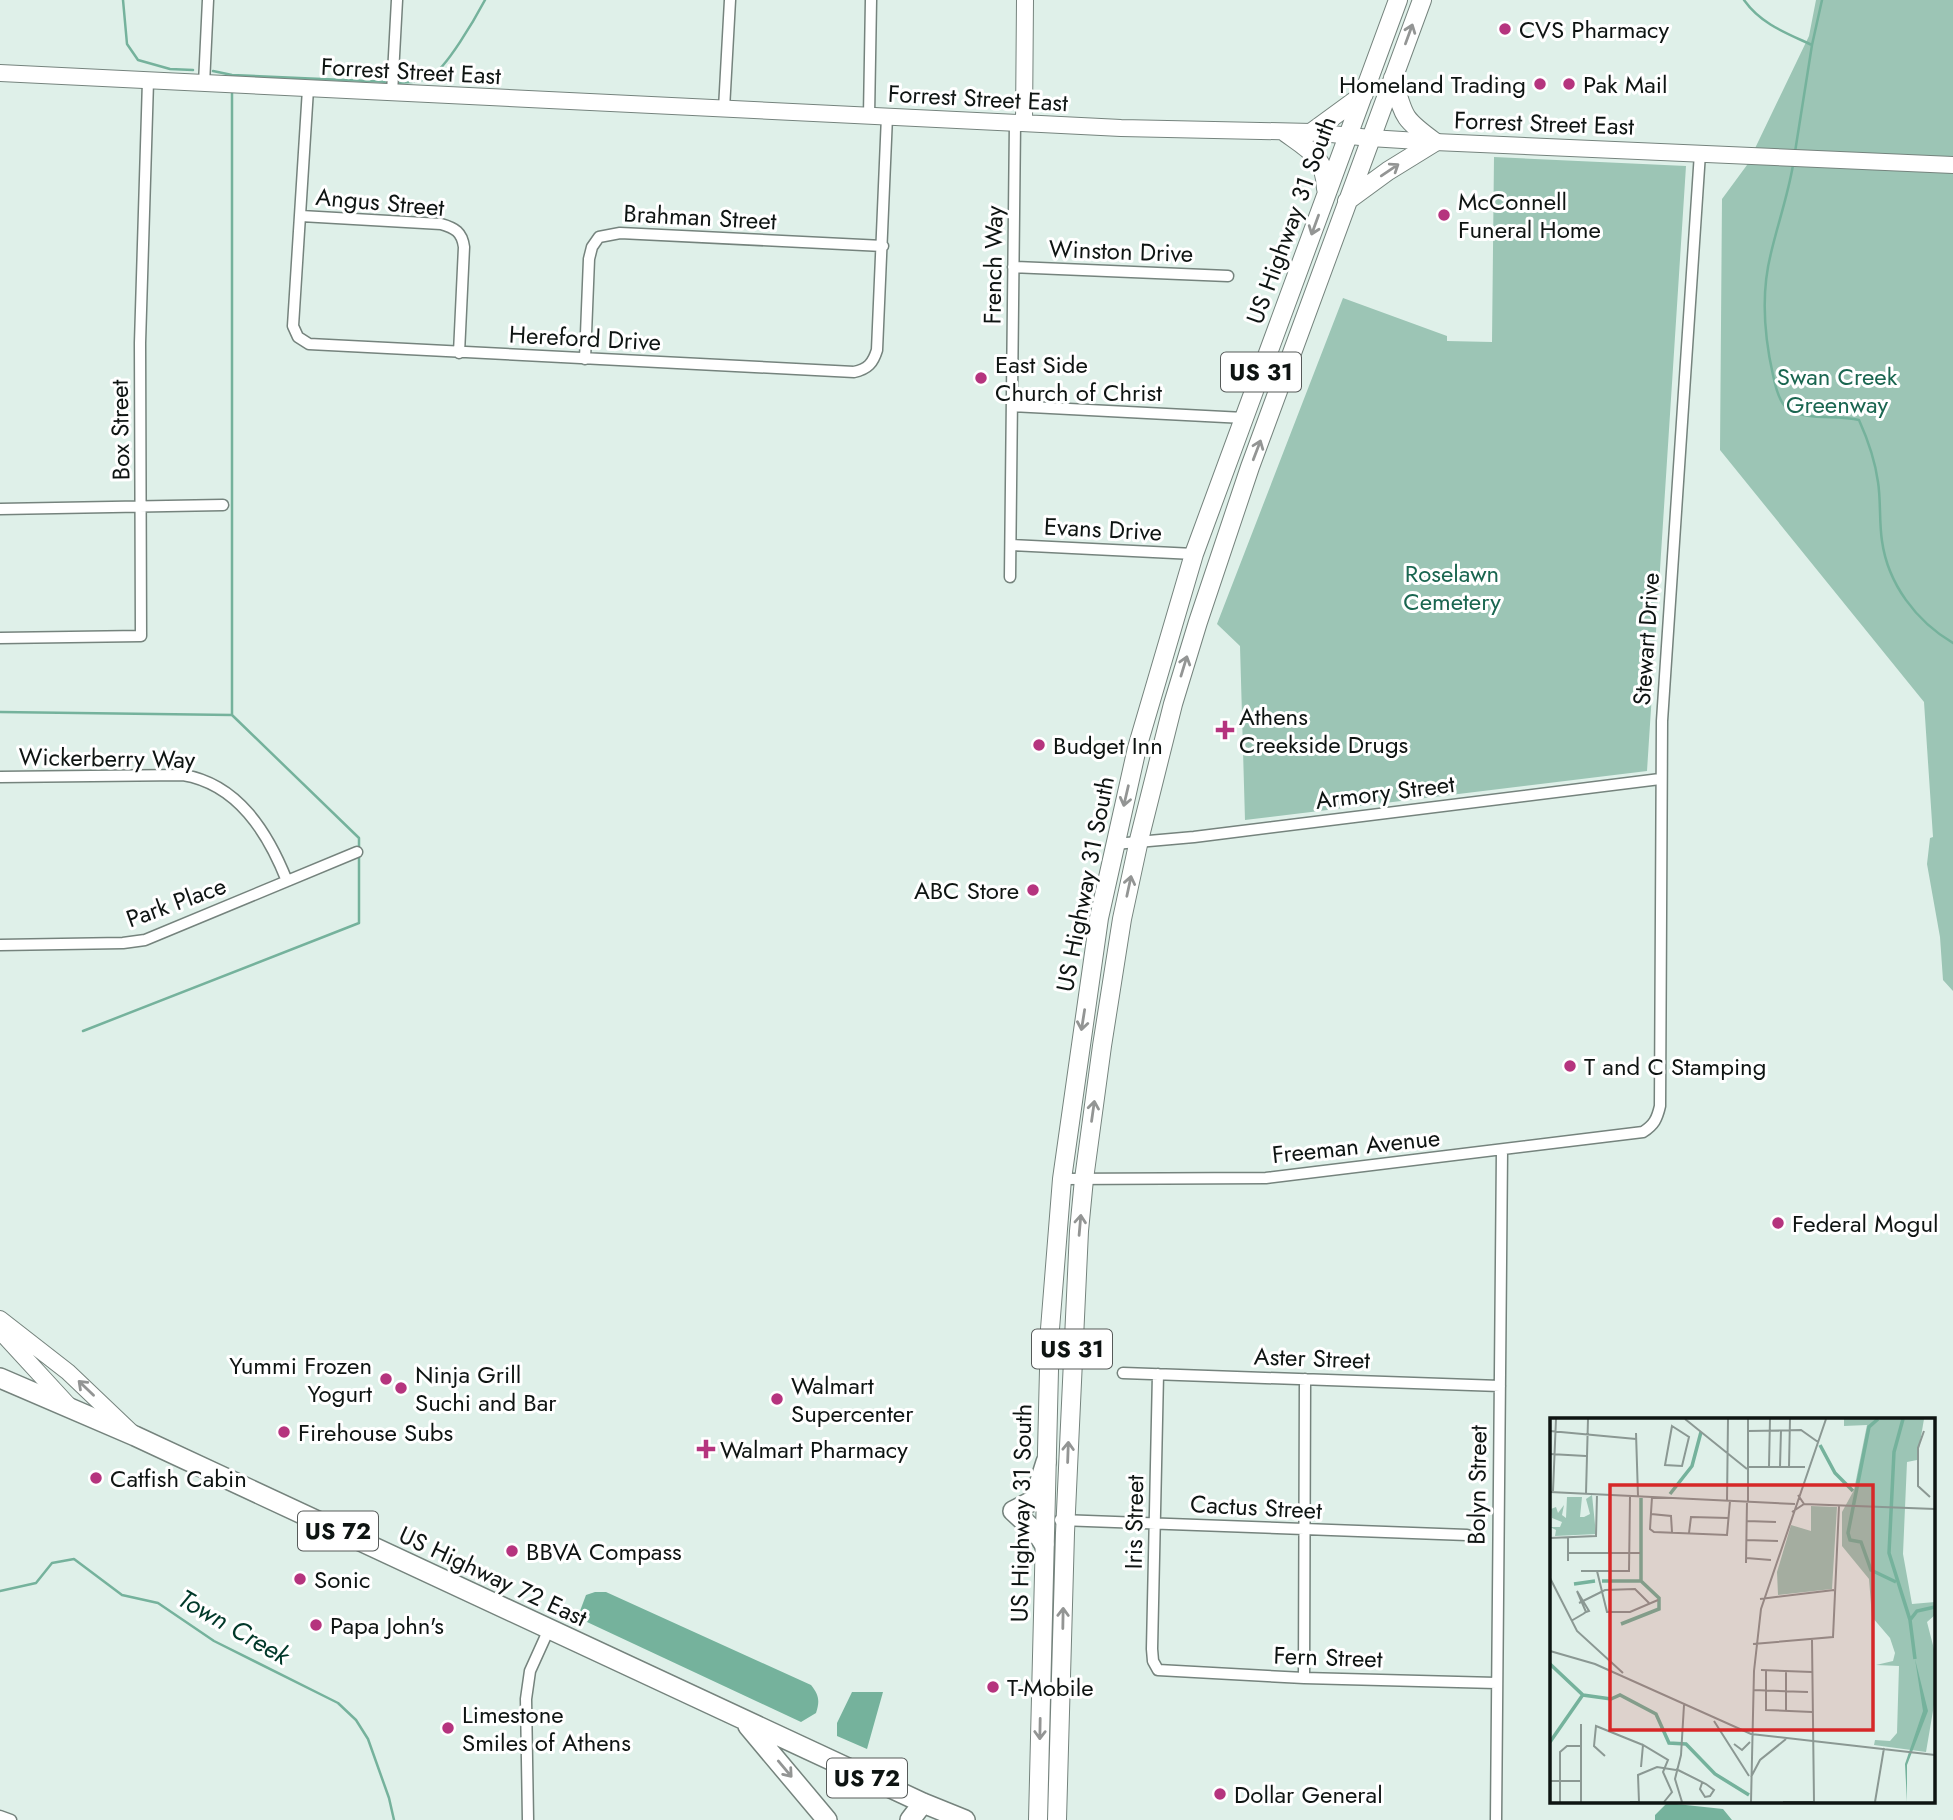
<svg xmlns="http://www.w3.org/2000/svg" width="1953" height="1820" font-family="Jost,sans-serif">
<style>
.green{fill:#9cc5b5}
.water{fill:#75b29c}
.lines{fill:none;stroke-linecap:round;stroke-linejoin:round}
.stream{stroke:#75b29c;stroke-width:2.5}
.street-casing{stroke:#75837d;stroke-width:13}
.secondary-casing{stroke:#75837d;stroke-width:18}
.primary-casing{stroke:#75837d;stroke-width:20}
.highway-casing{stroke:#75837d;stroke-width:22}
.street{stroke:#fff;stroke-width:10}
.secondary{stroke:#fff;stroke-width:16}
.primary{stroke:#fff;stroke-width:18}
.highway{stroke:#fff;stroke-width:19}
.oneway{stroke:#939594}
.poi-dot{fill:#b5347e;stroke:#fff;stroke-width:2.5}
.labels{text-anchor:middle;dominant-baseline:central;stroke-width:6;stroke-linejoin:round;paint-order:stroke}
.shield{fill:#fff;stroke:#565a59;stroke-width:2}
.shield-label{font-size:23px;font-weight:bold;fill:#0e1412}
.poi-label{font-size:24px;fill:#0e1412;stroke:#fff;text-anchor:start}
.street-label{font-size:24px;fill:#0e1412;stroke:#fff}
.park-label{font-size:24px;fill:#1a6650;stroke:#fff}
.water-label{font-size:26px;font-style:italic;fill:#003829;stroke:#fff}
.inset-river{fill:none;stroke:#75b29c;stroke-width:3.5}
.inset-road{fill:none;stroke:#8b9893;stroke-width:2}
.view{fill:#d62828;fill-opacity:0.15;stroke:#d62828;stroke-width:3.5}
.inset-edge{fill:none;stroke:#0e1412;stroke-width:3.5}
</style>
<rect width="100%" height="100%" fill="#dff0e9"/>
<!-- green -->
<path class="green" d="M1816,0h137v991l-10,-11 -3,-43 -13,-73 3,-26 3,-1 -9,-135 -204,-252 2,-251 25,-34 62,-129z
M1494,157l192,9 -39,605 -402,49 -5,-174 -23,-22 126,-326 104,38v5l45,1z"/>
<!-- water -->
<path class="water" d="M595,1592h11l205,93c8,10 9,16 5,28l-15,9 -214,-100 -7,-11 6,-16z
M852,1692h31l-16,57 -30,-13v-13z
M1667,1803l56,6 9,11h-77v-5z"/>
<g class="lines">
<!-- stream -->
<path class="stream" d="M123,0l4,44 11,16 32,9 23,1
M1744,0c17,24 42,33 68,45
M213,71l19,4 158,7
M397,83c11,-1 22,0 33,-6 16,-8 46,-60 55,-77
M1795,152l17,-107 10,-45
M1793,165c-5,30 -15,58 -22,88 -10,39 -7,82 2,122 2,10 6,27 14,33 21,14 48,6 72,12 9,20 16,40 19,62 3,19 1,39 4,59 6,43 34,80 71,102
M0,712l232,3 127,123v10
M232,715v-622
M83,1031l276,-108v-68
M0,1591l36,-8 16,-20 22,-4 48,36 36,8 56,38 124,62 18,17 12,19 21,59 5,22"/>
<defs>
<path id="street" d="M204,84l4,-84
M308,89l-15,237 5,11 11,7 545,28c14,-3 19,-9 23,-22l10,-234
M392,93l5,-93
M724,109l6,-109
M869,116l2,-116
M301,216l140,8c14,4 21,8 23,23l-5,106
M1013,267l215,9
M585,359l4,-100 3,-12 7,-10 21,-4 263,13
M1012,406l232,12
M0,509l223,-4
M1011,545l183,9
M1010,577l5,-454
M0,638l141,-2 -1,-293 8,-262
M0,777l183,-2c55,9 85,58 104,106
M1115,844l79,-7 466,-58
M0,945l123,-2 22,-3 212,-88
M1062,1179l204,-1 377,-46c11,-7 14,-13 17,-26l2,-385 38,-568
M1123,1373l377,13
M1158,1374l-6,275 1,12 5,9 146,8 192,5
M1060,1520l407,15
M1304,1678l1,-299
M0,1816l11,4
M528,1820l-2,-121 4,-28 19,-42
M1496,1820l6,-670"/>
<path id="secondary" d="M0,73l1121,55 191,4 58,6 65,4 518,23
M1024,123l1,-123
M0,1319l68,53 63,60
M0,1331l69,75"/>
<path id="primary" d="M1312,132l52,-38
M1286,133c24,17 39,24 40,56
M1347,201l41,-30 47,-29c-33,-24 -31,-25 -42,-64
M1038,1820l12,-491 12,-150 37,-261 38,-170 57,-194 204,-554
M1057,1820l8,-287 14,-302 5,-52 18,-133 20,-127 17,-79 34,-136 25,-82 52,-155 172,-467"/>
<path id="highway" d="M0,1378l135,58 788,367 42,17
M1044,1544l-7,-11 -24,-22 21,-11 12,-38
M748,1726l79,94
M910,1820l13,-17"/>
</defs>
<!-- street casing -->
<use href="#street" class="street-casing"/>
<!-- secondary casing -->
<use href="#secondary" class="secondary-casing"/>
<!-- primary casing -->
<use href="#primary" class="primary-casing"/>
<!-- highway casing -->
<use href="#highway" class="highway-casing"/>
<!-- street -->
<use href="#street" class="street"/>
<!-- secondary -->
<use href="#secondary" class="secondary"/>
<!-- primary -->
<use href="#primary" class="primary"/>
<!-- highway -->
<use href="#highway" class="highway"/>
</g>
<!-- one-way arrows -->
<defs><path id="oneway-shaft" d="M-6 0H5M1.5-3L5.5 0L1.5 3" fill="none" stroke-width="1.6" stroke-linecap="round" stroke-linejoin="round" transform="scale(1.75)"/></defs>
<g class="oneway">
<use href="#oneway-shaft" transform="translate(1409 34) rotate(-70)"/>
<use href="#oneway-shaft" transform="translate(1390 170) rotate(-34)"/>
<use href="#oneway-shaft" transform="translate(1315 225) rotate(110)"/>
<use href="#oneway-shaft" transform="translate(1257 450) rotate(-69)"/>
<use href="#oneway-shaft" transform="translate(1184 666) rotate(-73)"/>
<use href="#oneway-shaft" transform="translate(1126 796) rotate(103)"/>
<use href="#oneway-shaft" transform="translate(1129 886) rotate(-78)"/>
<use href="#oneway-shaft" transform="translate(1083 1020) rotate(99)"/>
<use href="#oneway-shaft" transform="translate(1093 1111) rotate(-82)"/>
<use href="#oneway-shaft" transform="translate(1080 1225) rotate(-85)"/>
<use href="#oneway-shaft" transform="translate(86 1388) rotate(-136)"/>
<use href="#oneway-shaft" transform="translate(1068 1452) rotate(-88)"/>
<use href="#oneway-shaft" transform="translate(1063 1618) rotate(-89)"/>
<use href="#oneway-shaft" transform="translate(1040 1729) rotate(91)"/>
<use href="#oneway-shaft" transform="translate(785 1769) rotate(50)"/>
</g>
<!-- markers -->
<g class="poi-dot">
<circle cx="1505" cy="29" r="7"/>
<circle cx="1540" cy="84" r="7"/>
<circle cx="1569" cy="84" r="7"/>
<circle cx="1444" cy="215" r="7"/>
<circle cx="981" cy="378" r="7"/>
<path d="M1221.5 719.5h7v7h7v7h-7v7h-7v-7h-7v-7h7z"/>
<circle cx="1039" cy="745" r="7"/>
<circle cx="1033" cy="890" r="7"/>
<circle cx="1570" cy="1066" r="7"/>
<circle cx="1778" cy="1223" r="7"/>
<circle cx="386" cy="1379" r="7"/>
<circle cx="401" cy="1388" r="7"/>
<circle cx="777" cy="1399" r="7"/>
<circle cx="284" cy="1432" r="7"/>
<path d="M702.5 1438.5h7v7h7v7h-7v7h-7v-7h-7v-7h7z"/>
<circle cx="96" cy="1478" r="7"/>
<circle cx="512" cy="1551" r="7"/>
<circle cx="300" cy="1579" r="7"/>
<circle cx="316" cy="1625" r="7"/>
<circle cx="993" cy="1687" r="7"/>
<circle cx="448" cy="1728" r="7"/>
<circle cx="1220" cy="1794" r="7"/>
</g>
<g class="labels">
<!-- shield labels -->
<g class="shield">
<rect x="1221" y="352.5" width="80" height="39" rx="5"/>
<rect x="1032" y="1329.5" width="80" height="39" rx="5"/>
<rect x="298" y="1511.5" width="80" height="39" rx="5"/>
<rect x="827" y="1758.5" width="80" height="39" rx="5"/>
</g>
<g class="shield-label">
<text x="1261" y="372">US 31</text>
<text x="1072" y="1349">US 31</text>
<text x="338" y="1531">US 72</text>
<text x="867" y="1778">US 72</text>
</g>
<!-- poi labels -->
<g class="poi-label">
<text x="1519" y="29">CVS Pharmacy</text>
<text x="1526" y="84" text-anchor="end">Homeland Trading</text>
<text x="1583" y="84">Pak Mail</text>
<text x="1458" y="201">McConnell<tspan x="1458" dy="28">Funeral Home</tspan></text>
<text x="995" y="364">East Side<tspan x="995" dy="28">Church of Christ</tspan></text>
<text x="1239" y="716">Athens<tspan x="1239" dy="28">Creekside Drugs</tspan></text>
<text x="1053" y="745">Budget Inn</text>
<text x="1019" y="890" text-anchor="end">ABC Store</text>
<text x="1584" y="1066">T and C Stamping</text>
<text x="1792" y="1223">Federal Mogul</text>
<text x="372" y="1365" text-anchor="end">Yummi Frozen<tspan x="372" dy="28">Yogurt</tspan></text>
<text x="415" y="1374">Ninja Grill<tspan x="415" dy="28">Suchi and Bar</tspan></text>
<text x="791" y="1385">Walmart<tspan x="791" dy="28">Supercenter</tspan></text>
<text x="298" y="1432">Firehouse Subs</text>
<text x="720" y="1449">Walmart Pharmacy</text>
<text x="110" y="1478">Catfish Cabin</text>
<text x="526" y="1551">BBVA Compass</text>
<text x="314" y="1579">Sonic</text>
<text x="330" y="1625">Papa John's</text>
<text x="1007" y="1687">T-Mobile</text>
<text x="462" y="1714">Limestone<tspan x="462" dy="28">Smiles of Athens</tspan></text>
<text x="1234" y="1794">Dollar General</text>
</g>
<!-- street labels -->
<g class="street-label">
<text transform="translate(411 71) rotate(3)">Forrest Street East</text>
<text transform="translate(978 98) rotate(3)">Forrest Street East</text>
<text transform="translate(1544 123) rotate(2)">Forrest Street East</text>
<text transform="translate(380 202) rotate(5)">Angus Street</text>
<text transform="translate(700 217) rotate(3)">Brahman Street</text>
<text transform="translate(1291 220) rotate(-70)">US Highway 31 South</text>
<text transform="translate(1121 251) rotate(2)">Winston Drive</text>
<text transform="translate(993 265) rotate(-89)">French Way</text>
<text transform="translate(585 338) rotate(3)">Hereford Drive</text>
<text transform="translate(120 430) rotate(-91)">Box Street</text>
<text transform="translate(1103 529) rotate(3)">Evans Drive</text>
<text transform="translate(1646 639) rotate(-86)">Stewart Drive</text>
<text transform="translate(107 758) rotate(1)">Wickerberry Way</text>
<text transform="translate(1385 792) rotate(-7)">Armory Street</text>
<text transform="translate(1085 884) rotate(-79)">US Highway 31 South</text>
<text transform="translate(176 902) rotate(-20)">Park Place</text>
<text transform="translate(1356 1146) rotate(-6)">Freeman Avenue</text>
<text transform="translate(1312 1358) rotate(2)">Aster Street</text>
<text transform="translate(1477 1485) rotate(-89)">Bolyn Street</text>
<text transform="translate(1256 1507) rotate(3)">Cactus Street</text>
<text transform="translate(1021 1513) rotate(-89)">US Highway 31 South</text>
<text transform="translate(1134 1522) rotate(-89)">Iris Street</text>
<text transform="translate(493 1576) rotate(25)">US Highway 72 East</text>
<text transform="translate(1328 1657) rotate(2)">Fern Street</text>
</g>
<!-- park labels -->
<g class="park-label">
<text x="1837" y="376">Swan Creek<tspan x="1837" dy="28">Greenway</tspan></text>
<text x="1452" y="573">Roselawn<tspan x="1452" dy="28">Cemetery</tspan></text>
</g>
<!-- water labels -->
<g class="water-label">
<text transform="translate(234 1627) rotate(30)">Town Creek</text>
</g>
</g>
<!-- overview -->
<g transform="translate(1550 1418)">
<rect width="385" height="385" fill="#dff0e9"/>
<path d="M294,1h80l-7,41 -10,2 -4,92 9,50 23,-2v13l-8,7 8,31v46l-9,53 -52,-7 1,-5 15,1 7,-8 2,-67 -23,-1 17,-4 2,-8 -5,-15 -18,-21 -3,-38 -27,-33v-34l12,-22 13,-65 -23,1zM42,77l4,39 -41,2 1,-6 -6,-3h10l2,-5 -10,-4 -1,-9 5,-2 2,6 6,-8 -2,10 4,3 1,-21h15l-2,20h4l6,-3 -4,-15zM261,88l26,1 -5,82 -54,6 -1,-23 14,-47 20,6z" fill="#9cc5b5"/>
<path d="M365,241l13,52 -21,54v37l-2,-38 18,-53z" fill="#75b29c"/>
<path class="inset-river" d="M328,1l-9,8 -21,106 2,7 11,2 10,28 25,12M353,1l-9,33 -5,101 21,67 5,39M270,27l15,28 18,18M120,76l22,-28 9,-34M91,162v-82M52,163h39l18,17v11l-38,15M24,166l21,-3M360,202l7,-9 18,-4M0,246l33,31 28,4 9,-4 36,19 13,29 17,1 29,30 34,21M0,324l32,-46"/>
<path class="inset-road" d="M135,1l62,50M198,1v82M122,8l17,11 -7,29 -17,-1zM0,13l86,8M198,13l53,-1 17,12M374,13l-6,17v38l12,11M86,15l2,63M0,36l36,2M219,48l1,-47M198,49h57M230,49l1,-37M239,49l1,-48M3,73l3,-72M0,74l245,12M36,75l2,-74M102,79l-2,32 4,3 73,3 3,-34M177,83l1,-82M253,86l132,5M242,94l12,-8 -6,-9M101,96l20,2 1,16M197,103l29,1M139,115l2,-16 38,1M0,120l46,-2 1,-42M18,120v23M196,122l32,1M18,135h72M59,136l1,-59M196,140l25,2M196,145l1,-62M31,153h48l1,-75M47,153l10,41h23l28,-12M0,160l27,53 46,42M210,181l74,-9M29,185l26,-13 30,-1 14,14M21,203l12,-7 3,-2 3,-1 -12,-20 9,21M262,222l2,162M203,226l80,-7 6,-131M0,233l45,13 156,70 184,21M211,252l51,2M216,252v40l46,2M203,272l55,2M236,293v-40M164,303l35,55M31,306v78M184,326l8,6 8,-8M55,338l-11,-10 2,-20 47,19M91,349l2,-22 25,15 -5,12 9,20 -8,10M126,351l30,15 8,6 -4,6 -5,1 -5,-8 2,-6M201,359l9,-17 26,-21M0,363h31M10,384v-50l7,-6h14M80,384h9l-1,-27 19,-8 19,3M132,384l-7,-23 6,-24 3,-50M201,384l3,-131 7,-62 65,-190M233,384h31M325,384l9,-54"/>
<path class="view" d="M60,67h263v245h-263z"/>
<rect width="385" height="385" class="inset-edge"/>
</g>
</svg>
